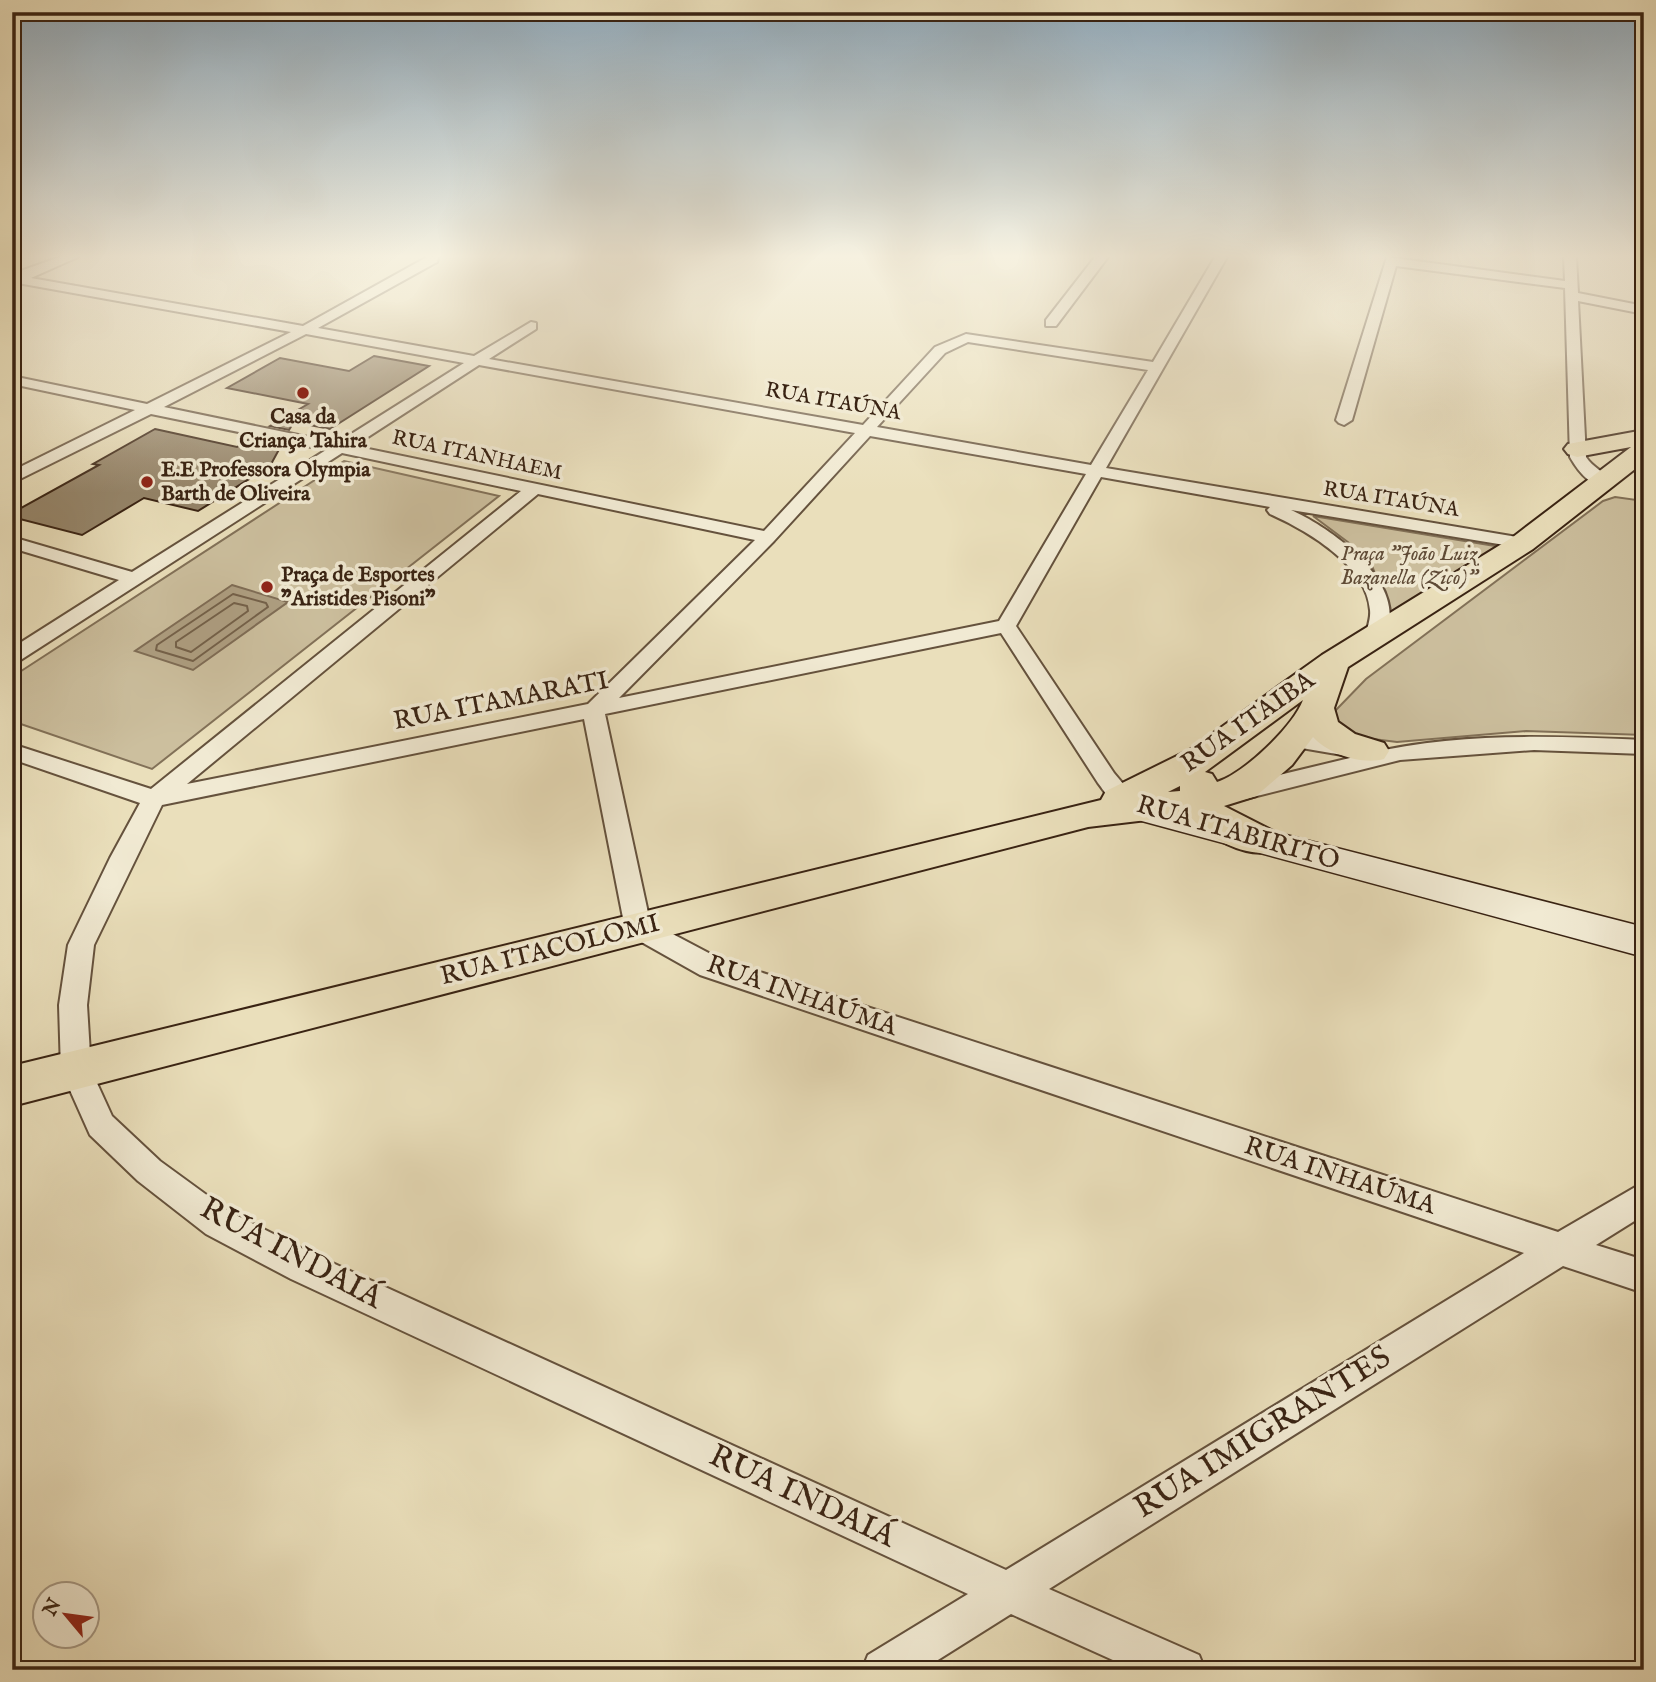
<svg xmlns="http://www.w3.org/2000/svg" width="1656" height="1682" font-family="'IM FELL English',serif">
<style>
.green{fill:#ccbf9e;stroke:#827158;stroke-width:2}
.water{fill:#ae9f82;stroke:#7f6d56;stroke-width:2}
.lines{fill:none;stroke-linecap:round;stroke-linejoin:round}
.shore{stroke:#74614a;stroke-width:2}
.building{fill:#95856a;stroke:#392313;stroke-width:2}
.street-casing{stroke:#65523d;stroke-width:4}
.secondary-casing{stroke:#392313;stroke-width:3}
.primary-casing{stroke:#392313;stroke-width:4}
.street{fill:#f1ead3;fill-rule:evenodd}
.secondary{fill:#f1ead3;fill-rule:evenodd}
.primary{fill:#eadfbb;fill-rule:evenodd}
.poi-dot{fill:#8f2418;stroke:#f1ead3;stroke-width:2.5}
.labels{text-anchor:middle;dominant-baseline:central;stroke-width:7;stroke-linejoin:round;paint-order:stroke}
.far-street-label{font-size:21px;fill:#392313;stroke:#f1ead3}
.far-poi-label{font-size:21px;font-weight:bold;fill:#392313;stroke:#f1ead3;text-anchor:start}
.far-park-label{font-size:21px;font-style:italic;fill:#5e4a36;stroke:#f1ead3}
.street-label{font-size:26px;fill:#392313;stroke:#f1ead3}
.near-street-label{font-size:32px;fill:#392313;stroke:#f1ead3}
</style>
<rect width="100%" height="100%" fill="#eadfbb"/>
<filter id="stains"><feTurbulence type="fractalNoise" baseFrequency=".00286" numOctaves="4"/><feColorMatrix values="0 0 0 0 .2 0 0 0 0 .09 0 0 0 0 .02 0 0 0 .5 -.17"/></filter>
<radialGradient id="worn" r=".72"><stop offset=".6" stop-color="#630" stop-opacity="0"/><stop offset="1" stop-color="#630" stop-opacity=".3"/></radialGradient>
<!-- green -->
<path class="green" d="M344,461l155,35 -347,273 -140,-48v-44z
M1615,497l29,4v234l-118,-4 -129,11 -40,-5 -23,-16 1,-10 31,-32 237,-178z
M1313,516l188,31 -109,71 -23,-60z"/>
<!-- water -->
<path class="water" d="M232,585l56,17 -95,68 -58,-19z"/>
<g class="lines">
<!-- shore -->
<path class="shore" d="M233,594l33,9 2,4 -75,54 -37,-11 1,-5z
M234,603l13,3 1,5 -57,41 -15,-5v-5z"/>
</g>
<!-- building -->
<path class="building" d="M374,356l55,10 -99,63 -36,-7 -5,8 -19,-4 38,-22 -81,-16 53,-30 69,13z
M155,429l82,18 15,-10 30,7 -12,22 -72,45 -54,-13 -62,37 -70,-18v-4l87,-48 -6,-1z"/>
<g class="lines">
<defs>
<path id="street" d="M60,257h18l-47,21 272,48 124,-69h11l-1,5 -119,66 156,28 57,-34 5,1v6l-47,30 374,66 72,-78 31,-13 187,28 62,-105h12l-121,211 417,70 9,5 -3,4 -6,1 -232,-38c41,18 125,78 91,131h-14l-3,-4c2,-9 6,-18 5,-27 -3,-45 -64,-80 -100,-96l-3,-4 3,-3 -169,-30 -85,149 98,147 21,25 -4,6c-17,5 -23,-8 -33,-21l-97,-150 -396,81 45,208 70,37 838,273 86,-50v33l-48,30 48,15v33l-81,-27 -514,323 150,66 6,15h-70l-124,-56 -89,56h-60l6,-15 100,-61 -677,-315 -85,-45 -68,-53 -48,-46 -29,-65 -2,-65 9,-60 42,-87 30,-55 -128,-44v-15l139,45 370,-298 -179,-38 -323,208 -7,2v-15l107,-68 -107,-32v-11l120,35 194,-122 -175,-36 -139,69v-12l123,-61 -123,-26v-8l135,28 144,-72 -279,-50v-8zM306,334l158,29 -127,80 -173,-36zM968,342l180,28 -57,95 -214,-38 68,-74zM479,365l376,68 -91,98 -410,-85zM870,436l216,38 -87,147 -380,77 155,-157zM538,494l217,46 -167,164 -401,80zM584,719l41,209 4,7 71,40 824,278 -518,317 -691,-315 -85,-43 -70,-51 -48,-45 -21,-46 -4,-65 7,-60 68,-140z
M1095,257h13l-52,69h-10v-6z
M1387,257l178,24 -1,-24h12l2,36 66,13v8l-66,-13 8,156c7,11 18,14 25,24l-2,4c-18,4 -31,-14 -39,-28l-5,-169 -169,-22 -44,154 -8,5 -5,-2 -3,-3z
M1292,733l73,12 3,5 -2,4c90,-22 186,-18 278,-14v14l-110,-4 -134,10 -163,41 -8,-2 -4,-6 4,-6 125,-30 -70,-12 -3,-5 3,-5z"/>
<path id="secondary" d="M1125,788l25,12 494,127v30l-517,-140 -14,-9 -5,-8 5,-8z"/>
<path id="primary" d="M1644,430v32l-111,87 -185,118 -14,41 4,14 17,12 29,9 5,8 -5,8c-22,6 -56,-5 -71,-22l-21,28 -36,31 -32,10 49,25 5,10 -5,10c-27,8 -67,-14 -84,-36l-101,12 -1076,279v-40l1089,-266 5,-9 85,-42 131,-94 191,-118 118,-90 -54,10 -9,-3 -4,-5 4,-5zM1303,700c-10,27 -60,74 -86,82l-5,-8 -7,-2zM1180,786v5l-12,1z"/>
</defs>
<!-- street casing -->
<use href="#street" class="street-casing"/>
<!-- secondary casing -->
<use href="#secondary" class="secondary-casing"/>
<!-- primary casing -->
<use href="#primary" class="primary-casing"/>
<!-- street -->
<use href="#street" class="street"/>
<!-- secondary -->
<use href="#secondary" class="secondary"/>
<!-- primary -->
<use href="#primary" class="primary"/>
</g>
<!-- sky -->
<linearGradient id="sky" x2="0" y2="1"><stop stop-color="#91acbf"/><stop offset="0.52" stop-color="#f6f1e0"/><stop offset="1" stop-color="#f6f1e0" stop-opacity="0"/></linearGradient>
<rect width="1656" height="493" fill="url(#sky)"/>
<!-- markers -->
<g class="poi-dot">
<circle cx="303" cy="393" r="7"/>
<circle cx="147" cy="482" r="7"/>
<circle cx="267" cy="587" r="7"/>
</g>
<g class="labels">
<!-- far-street labels -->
<g class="far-street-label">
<text transform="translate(833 402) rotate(10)">RUA ITAÚNA</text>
<text transform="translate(477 456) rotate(12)">RUA ITANHAEM</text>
<text transform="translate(1391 500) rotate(9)">RUA ITAÚNA</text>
</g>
<!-- far-poi labels -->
<g class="far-poi-label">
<text x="303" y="417" text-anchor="middle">Casa da<tspan x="303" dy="24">Criança Tahira</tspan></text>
<text x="161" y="470">E.E Professora Olympia<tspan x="161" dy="24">Barth de Oliveira</tspan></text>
<text x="281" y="575">Praça de Esportes<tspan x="281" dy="24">"Aristides Pisoni"</tspan></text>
</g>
<!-- far-park labels -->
<g class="far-park-label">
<text x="1409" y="554">Praça "João Luiz<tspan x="1409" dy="24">Bazanella (Zico)"</tspan></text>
</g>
<!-- street labels -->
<g class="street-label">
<text transform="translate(501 701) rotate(-11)">RUA ITAMARATI</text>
<text transform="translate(1248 722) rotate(-35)">RUA ITAIBA</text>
<text transform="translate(1238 833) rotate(16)">RUA ITABIRITO</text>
<text transform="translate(550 950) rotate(-14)">RUA ITACOLOMI</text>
<text transform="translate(802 996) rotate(19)">RUA INHAÚMA</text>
<text transform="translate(1340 1176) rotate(18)">RUA INHAÚMA</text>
</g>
<!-- near-street labels -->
<g class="near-street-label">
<text transform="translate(291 1254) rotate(28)">RUA INDAIÁ</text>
<text transform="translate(1263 1433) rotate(-32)">RUA IMIGRANTES</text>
<text transform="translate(802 1497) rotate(25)">RUA INDAIÁ</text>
</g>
</g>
<!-- margin -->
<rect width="1656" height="1682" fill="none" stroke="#eadfbb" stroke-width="42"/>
<rect x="14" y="14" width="1628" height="1654" fill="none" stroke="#392313" stroke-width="3.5"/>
<rect x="21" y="21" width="1614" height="1640" fill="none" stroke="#392313" stroke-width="2"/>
<!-- north arrow -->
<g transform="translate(66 1615) rotate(299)"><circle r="33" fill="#f1ead3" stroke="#a79a86" stroke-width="2"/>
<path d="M0-5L12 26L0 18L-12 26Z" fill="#8f2418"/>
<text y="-10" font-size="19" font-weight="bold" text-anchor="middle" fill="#392313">N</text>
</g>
<rect width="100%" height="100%" filter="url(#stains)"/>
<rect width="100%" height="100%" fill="url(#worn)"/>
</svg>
